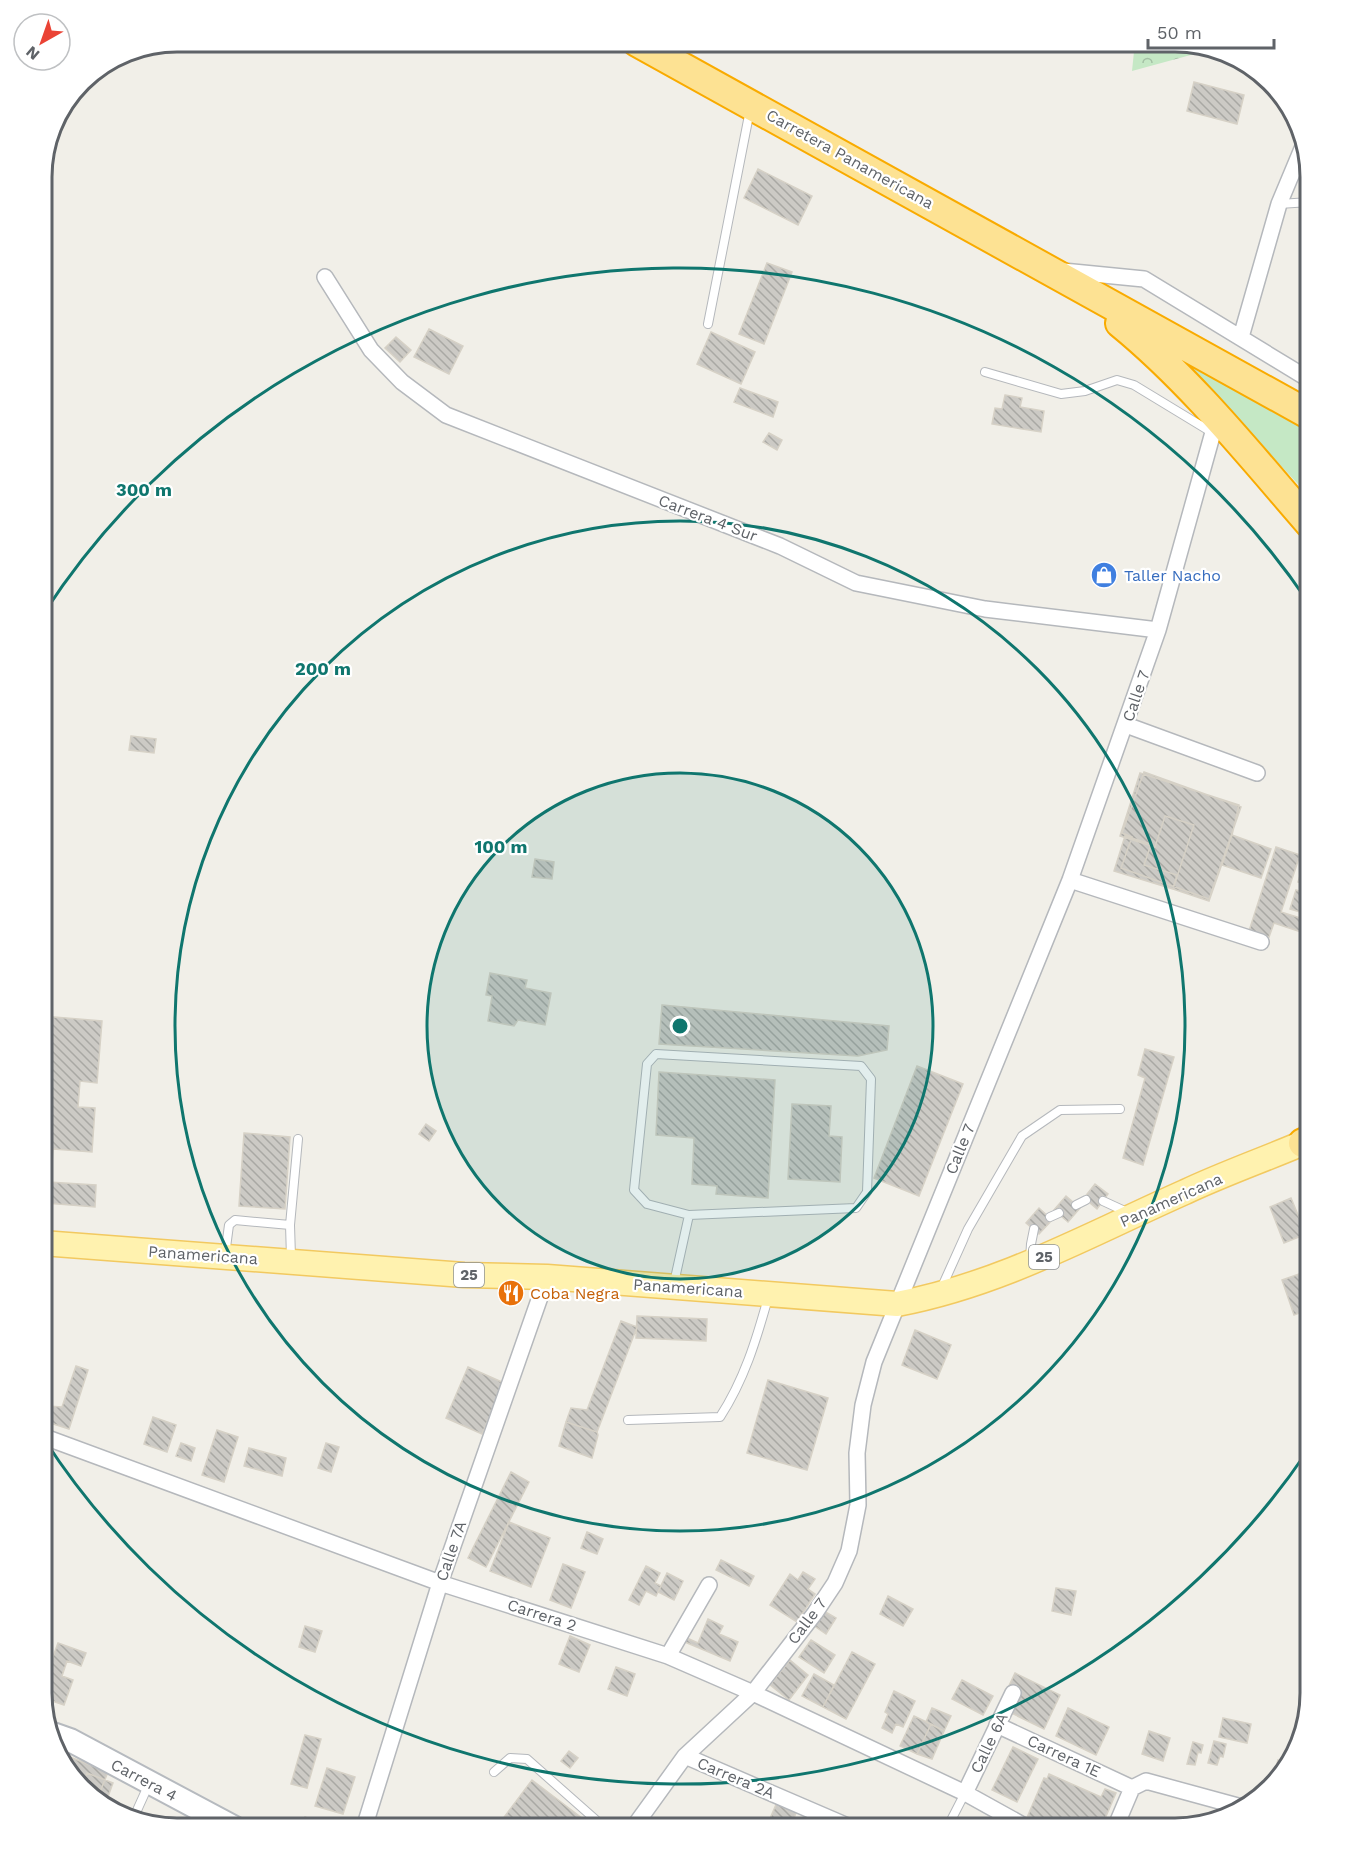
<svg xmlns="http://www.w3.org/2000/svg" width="1352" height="1870" font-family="'Work Sans',sans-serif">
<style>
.green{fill:#c5e8c5}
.forest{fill:url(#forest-crowns)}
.building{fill:url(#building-back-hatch);stroke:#d6d1c6;stroke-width:1.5}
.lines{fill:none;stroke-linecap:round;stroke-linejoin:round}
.lane-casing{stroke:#b5b8bc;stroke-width:10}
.street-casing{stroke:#b5b8bc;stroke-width:18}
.secondary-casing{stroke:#b6babf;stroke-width:26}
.primary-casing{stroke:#f2c960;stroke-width:27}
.highway-casing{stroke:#f9ab00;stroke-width:32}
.lane{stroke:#fff;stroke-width:8}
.street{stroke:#fff;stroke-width:15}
.secondary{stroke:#fff;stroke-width:22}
.primary{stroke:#fff2af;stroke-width:24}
.highway{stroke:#fde293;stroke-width:28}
.ring{fill:none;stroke:#0f766e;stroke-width:3}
.labels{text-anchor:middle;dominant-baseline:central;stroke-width:4.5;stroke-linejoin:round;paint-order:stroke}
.shield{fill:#fff;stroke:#8f9295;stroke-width:1.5}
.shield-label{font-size:15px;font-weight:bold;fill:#5f6368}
.street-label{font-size:16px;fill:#5f6368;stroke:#fff}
.shop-label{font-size:16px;fill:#366cbe;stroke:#fff;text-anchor:start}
.food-label{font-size:16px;fill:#c56008;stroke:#fff;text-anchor:start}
.rim{fill:none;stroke:#5f6368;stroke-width:3}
.centre{fill:#0f766e;stroke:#fff;stroke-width:3}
.ring-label{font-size:18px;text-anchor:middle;font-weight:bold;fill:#0f766e;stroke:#fff;stroke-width:4.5;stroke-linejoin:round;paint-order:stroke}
</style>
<defs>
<pattern id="forest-crowns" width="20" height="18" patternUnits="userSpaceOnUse" patternTransform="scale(1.5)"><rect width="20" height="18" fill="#c5e8c5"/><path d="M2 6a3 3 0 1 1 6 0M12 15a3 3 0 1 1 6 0" fill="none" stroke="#a3c0a4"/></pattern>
<pattern id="building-back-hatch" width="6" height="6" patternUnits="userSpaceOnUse" patternTransform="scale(1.5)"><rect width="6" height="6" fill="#cccac5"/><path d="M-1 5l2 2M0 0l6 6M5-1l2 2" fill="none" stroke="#a9a8a4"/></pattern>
</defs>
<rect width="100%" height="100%" fill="#f1efe8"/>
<!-- green -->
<path class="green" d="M1168,344l142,79v74z"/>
<!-- forest -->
<path class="forest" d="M1135,42h48l26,8 -77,21z"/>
<!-- building -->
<path class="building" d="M1194,82l50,13 -7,29 -50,-13z
M758,169l54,27 -14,29 -54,-27z
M767,263l25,9 -28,72 -25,-10z
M429,329l34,17 -14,28 -35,-17z
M711,332l44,20 -14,32 -44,-20z
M396,337l15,13 -11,12 -15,-14z
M740,388l38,14 -5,15 -39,-15z
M1005,395l17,3 -2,9 24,4 -3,21 -49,-8 3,-16 7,1z
M769,433l13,7 -5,10 -14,-8z
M131,736l25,3 -2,14 -25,-3z
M1144,772l97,35 -32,92 -88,-31 11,-31 -10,-4z
M1140,773l99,32 -7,30 -23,66 -36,-12 21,-64 -29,-9 -10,31 -35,-11z
M1232,835l39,14 -10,29 -39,-13z
M1125,836l26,8 -7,21 33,10 -4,14 -59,-18z
M1276,847l24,8 -19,57 29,9v14l-36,-12 -5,14 -20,-6z
M535,859l19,3 -2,17 -20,-2z
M1303,866l7,2v18l-12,-4z
M1296,890l14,4v21l-20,-6z
M490,973l37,7 -2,8 26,5 -6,32 -27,-5 -4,6 -26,-5 4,-25 -6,-1z
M662,1005l227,21 -2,24 -29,6 -199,-12z
M42,1016l60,5 -5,62 -17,-2 -2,26 17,1 -3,44 -39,-3 -1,15 -10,-1z
M1145,1049l29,8 -31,108 -20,-7 22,-80 -7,-3z
M917,1066l46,18 -44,112 -45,-18z
M659,1072l116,8 -7,118 -52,-4 1,-8 -25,-2 2,-46 -38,-3z
M792,1104l39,2 -2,30 13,1 -2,45 -52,-3z
M426,1124l10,7 -7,10 -10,-7z
M244,1133l46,4 -5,72 -46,-3z
M48,1182l48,3 -1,22 -49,-4z
M1095,1184l13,10 -11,15 -13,-11z
M1066,1196l14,12 -12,14 -14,-12z
M1291,1198l15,36 -22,9 -14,-36z
M1039,1208l13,12 -13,14 -13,-11z
M1302,1273l8,22v14l-16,6 -12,-35z
M637,1316l70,3 -1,22 -70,-3z
M621,1321l16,6 -40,105 -31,-10 5,-14 16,2z
M915,1330l36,15 -14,34 -35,-14z
M76,1366l12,4 -19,59 -25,-8 4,-15 14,1z
M468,1367l36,16 -22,51 -36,-16z
M768,1380l60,18 -21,72 -60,-17z
M153,1417l23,8 -9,27 -23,-8z
M566,1422l31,10 1,3 -6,23 -33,-12z
M217,1430l21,7 -14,45 -22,-7z
M181,1443l14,5 -4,13 -15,-5z
M326,1443l13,4 -8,25 -13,-4z
M249,1448l37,10 -4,18 -38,-10z
M511,1472l18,10 -43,85 -18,-9z
M509,1522l41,16 -19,49 -41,-16z
M587,1532l16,7 -6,15 -16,-6z
M721,1560l33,16 -5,10 -33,-16z
M563,1564l22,8 -14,36 -21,-8z
M646,1566l14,7 -5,10 6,3 -5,10 -10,-5 -7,14 -10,-5z
M803,1572l12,7 -7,10 7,5 -18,28 -27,-17 20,-31 8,6z
M667,1573l16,8 -9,19 -16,-8z
M1056,1588l20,3 -5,24 -19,-4z
M888,1596l25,13 -10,17 -23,-12z
M822,1610l14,8 -10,16 -13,-9z
M708,1619l15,7 -4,8 19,8 -8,19 -45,-19 2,-4 11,5z
M305,1626l17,5 -7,21 -16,-5z
M570,1636l20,9 -11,27 -20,-8z
M811,1640l24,15 -11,18 -25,-16z
M58,1643l28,10 -5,13 -14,-5 -5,15 11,4 -9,25 -21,-7 -1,-5v-6z
M852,1652l23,12 -29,55 -23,-12z
M790,1660l18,15 -19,25 -19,-15z
M616,1667l19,7 -8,22 -19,-7z
M1015,1673l45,22 -16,34 -45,-22z
M814,1674l20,11 -11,22 -21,-11z
M962,1680l31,16 -10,19 -31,-16z
M894,1691l21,10 -12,26 -7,-3 -4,9 -10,-5 6,-14 -3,-2z
M932,1708l19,8 -7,15 -18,-9z
M1068,1708l41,19 -13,28 -40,-19z
M914,1716l17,8 -14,30 -17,-8z
M1223,1718l28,6 -4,19 -28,-6z
M931,1724l13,7 -12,28 -15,-5z
M1149,1731l21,7 -7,23 -21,-7z
M305,1735l16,4 -14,49 -16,-4z
M1214,1741l12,3 -3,13 -3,-1 -3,9 -9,-2z
M1193,1742l10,3 -2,8 -3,-1 -3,13 -8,-1z
M1013,1747l25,12 -21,43 -25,-12z
M569,1751l9,7 -8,10 -9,-7z
M70,1757l38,15 -8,20 -14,-5 -20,-20z
M1278,1760l11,3 -17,17z
M327,1768l28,9 -12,37 -28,-8z
M87,1773l26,10 -8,22 -22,-22z
M1049,1774l52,23 4,-8 11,4 -15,35h-62l-14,-6 19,-44 3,1z
M532,1780l63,48h-99z
M778,1800l20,8 -8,20h-10l-12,-5z
M305,1817l17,7 -2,4h-19z"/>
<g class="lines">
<defs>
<path id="lane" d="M1279,204l31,-2
M708,324l42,-214
M985,372l76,22 24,-3 32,-11 17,5 79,48
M656,1054l205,12 10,13 -4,113 -11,16 -167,7 -42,-11 -13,-14 13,-126z
M1103,1201l26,12
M1076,1205l10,-5
M1050,1217l9,-4
M290,1225l8,-86
M225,1255l4,-30 6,-5 55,5 1,32
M1030,1259l1,-15 3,-15
M674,1283l15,-68
M941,1289l27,-60 54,-93 38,-26 60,-1
M628,1420l92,-3c24,-37 36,-76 48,-119
M61,1762l8,-21
M494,1772l16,-14 17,1 78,69
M134,1817l14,-31
M947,1828l18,-35"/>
<path id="street" d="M1063,271l81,8 166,101
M325,277l46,73 31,32 44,33 334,131 76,37 129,26 173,21
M1241,337l38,-133 23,-55
M1126,725l131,48
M1070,880l191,62
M42,1436l398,147 228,73 85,37 212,100 63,35
M668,1656l41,-71
M997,1725l135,63
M685,1756l167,72
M965,1793l48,-100
M364,1828l76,-245 107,-306
M633,1828l52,-72 68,-63 62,-80 20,-30 14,-32 9,-46 -1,-52 6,-48 11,-43 196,-482 88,-250 59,-212
M1115,1828l17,-40 14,-7 99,27"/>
<path id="secondary" d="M53,1734l17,6 165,88"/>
<path id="primary" d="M42,1243l422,32 83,2 350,27c105,-20 191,-69 288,-112 38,-18 78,-32 118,-49"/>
<path id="highway" d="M637,42l673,373
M1120,323c71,58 130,132 190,201
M1303,1143l7,-3"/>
</defs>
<!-- lane casing -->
<use href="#lane" class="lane-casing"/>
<!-- street casing -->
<use href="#street" class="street-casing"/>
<!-- secondary casing -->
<use href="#secondary" class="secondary-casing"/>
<!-- primary casing -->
<use href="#primary" class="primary-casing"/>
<!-- highway casing -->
<use href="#highway" class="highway-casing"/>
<!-- lane -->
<use href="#lane" class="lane"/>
<!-- street -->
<use href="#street" class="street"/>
<!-- secondary -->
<use href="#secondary" class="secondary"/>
<!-- primary -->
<use href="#primary" class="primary"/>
<!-- highway -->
<use href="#highway" class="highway"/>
</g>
<!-- distance rings -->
<circle cx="680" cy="1026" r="253" fill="#0f766e" fill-opacity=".12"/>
<g class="ring">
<circle cx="680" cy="1026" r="253"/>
<circle cx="680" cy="1026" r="505"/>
<path d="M1308 1450A758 758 0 0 1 44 1439M44 613A758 758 0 0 1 1308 602"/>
</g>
<!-- icons -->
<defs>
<symbol id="shop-disc" viewBox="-11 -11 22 22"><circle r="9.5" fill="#3f7fe0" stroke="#fff"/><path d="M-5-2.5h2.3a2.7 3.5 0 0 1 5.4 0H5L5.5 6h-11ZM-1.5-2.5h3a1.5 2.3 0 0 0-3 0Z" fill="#fff"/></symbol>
<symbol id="restaurant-disc" viewBox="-11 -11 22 22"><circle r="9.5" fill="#e8710a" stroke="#fff"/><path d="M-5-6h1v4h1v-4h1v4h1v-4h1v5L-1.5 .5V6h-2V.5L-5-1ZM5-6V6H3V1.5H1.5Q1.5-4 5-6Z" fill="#fff"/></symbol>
</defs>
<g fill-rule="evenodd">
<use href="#shop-disc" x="1089" y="560" width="30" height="30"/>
<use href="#restaurant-disc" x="496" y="1278" width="30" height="30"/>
</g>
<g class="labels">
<!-- shield labels -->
<g class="shield">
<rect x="1029" y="1245" width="30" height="24" rx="4.5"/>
<rect x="454" y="1263" width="30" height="24" rx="4.5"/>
</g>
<g class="shield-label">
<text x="1044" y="1257">25</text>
<text x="469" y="1275">25</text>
</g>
<!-- street labels -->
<g class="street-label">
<text transform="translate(850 159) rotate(29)">Carretera Panamericana</text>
<text transform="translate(708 518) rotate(21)">Carrera 4 Sur</text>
<text transform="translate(1136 696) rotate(-71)">Calle 7</text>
<text transform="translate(960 1149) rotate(-68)">Calle 7</text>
<text transform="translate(1171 1200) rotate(-24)">Panamericana</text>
<text transform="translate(203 1255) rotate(4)">Panamericana</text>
<text transform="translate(688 1288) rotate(4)">Panamericana</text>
<text transform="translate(451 1551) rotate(-71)">Calle 7A</text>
<text transform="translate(542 1615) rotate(18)">Carrera 2</text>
<text transform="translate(807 1621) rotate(-53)">Calle 7</text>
<text transform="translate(989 1743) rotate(-64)">Calle 6A</text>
<text transform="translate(1064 1756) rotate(25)">Carrera 1E</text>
<text transform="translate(736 1778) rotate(23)">Carrera 2A</text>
<text transform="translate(144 1780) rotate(28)">Carrera 4</text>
</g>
<!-- shop labels -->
<g class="shop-label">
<text x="1124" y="575">Taller Nacho</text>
</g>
<!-- food labels -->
<g class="food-label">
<text x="530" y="1293">Coba Negra</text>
</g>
</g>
<!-- crop -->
<path d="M0 0H1352V1870H0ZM177 52H1175A125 125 0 0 1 1300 177V1693A125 125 0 0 1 1175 1818H177A125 125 0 0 1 52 1693V177A125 125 0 0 1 177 52Z" fill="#fff" fill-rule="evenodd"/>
<path class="rim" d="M177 52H1175A125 125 0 0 1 1300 177V1693A125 125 0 0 1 1175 1818H177A125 125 0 0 1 52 1693V177A125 125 0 0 1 177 52Z"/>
<circle cx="680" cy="1026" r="9" class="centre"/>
<g class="ring-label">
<text x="144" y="496">300 m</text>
<text x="323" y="675">200 m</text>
<text x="501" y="853">100 m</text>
</g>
<!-- north arrow -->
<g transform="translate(42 42) rotate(220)"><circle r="28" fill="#ffffff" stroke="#bfc1c3" stroke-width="1.5"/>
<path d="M0-4.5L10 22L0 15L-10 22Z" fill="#ea4335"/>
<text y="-9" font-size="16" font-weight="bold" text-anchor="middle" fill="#5f6368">N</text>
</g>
<!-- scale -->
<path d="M1148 39v9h126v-9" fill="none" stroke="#5f6368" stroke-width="3"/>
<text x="1157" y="39" font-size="18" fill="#5f6368" stroke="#ffffff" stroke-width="4.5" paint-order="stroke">50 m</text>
</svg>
